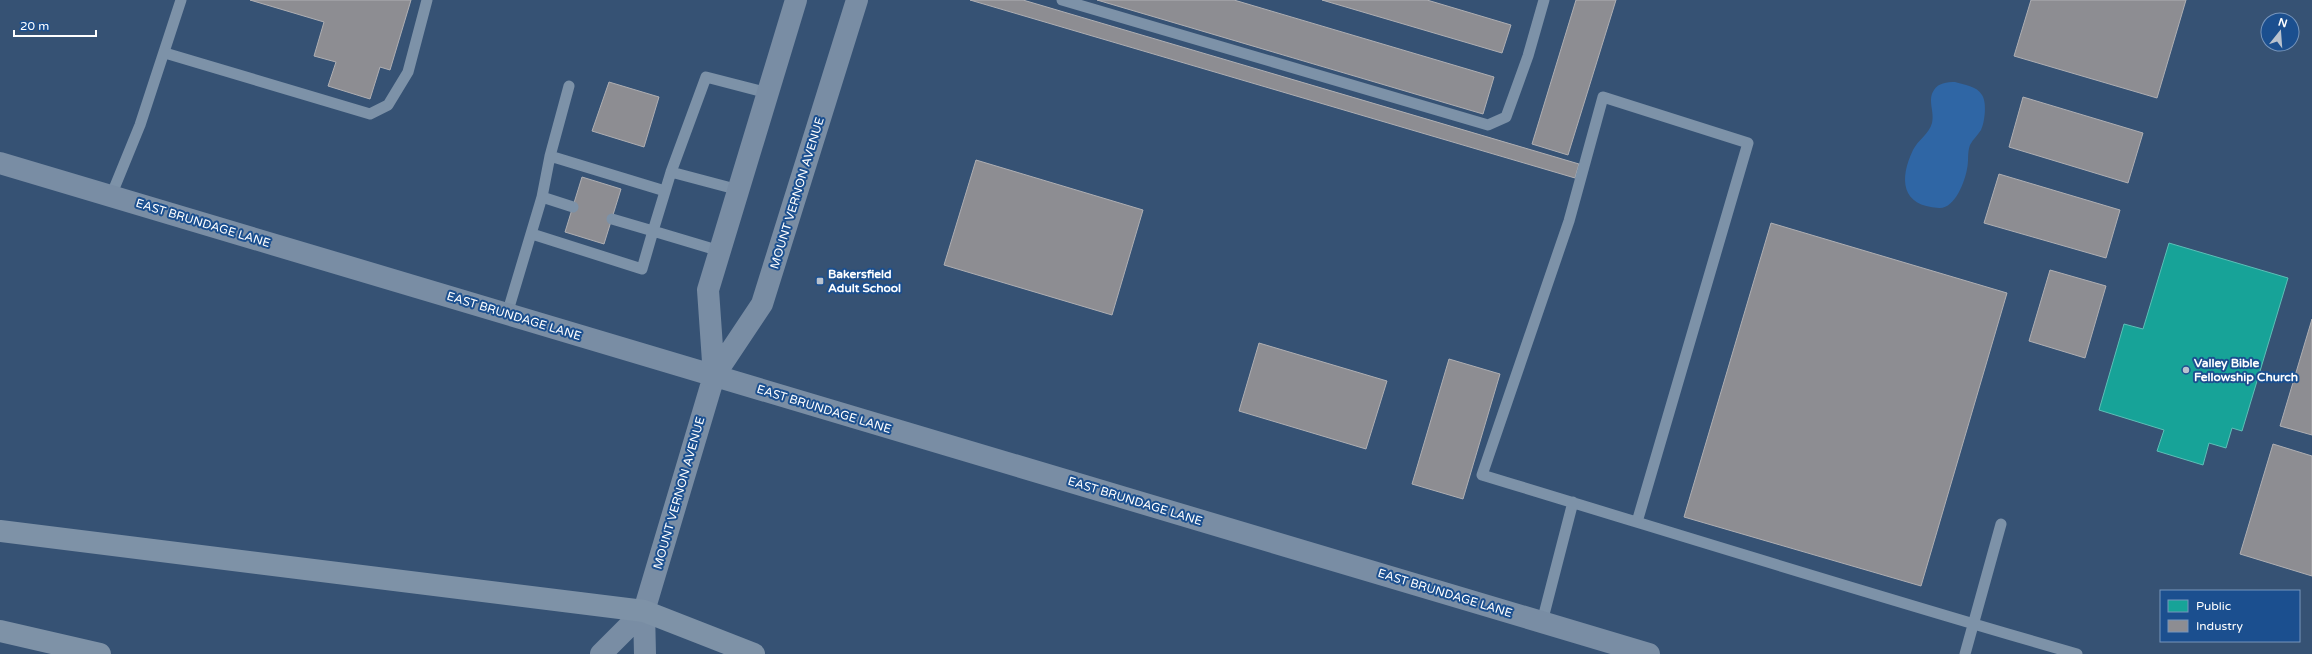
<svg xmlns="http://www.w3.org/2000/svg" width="2312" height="654" font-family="'Varela Round',sans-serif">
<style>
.green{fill:#2f66a5}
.public{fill:#17a398;stroke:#5dbfb7}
.industry{fill:#8d8d92;stroke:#afafb3}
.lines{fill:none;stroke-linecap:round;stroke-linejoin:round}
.service{stroke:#7d92a8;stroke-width:11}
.secondary{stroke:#798da4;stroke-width:22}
.motorway{stroke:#7e92a7;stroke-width:22}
.poi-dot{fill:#b9c2ce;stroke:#1b4f8f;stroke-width:1.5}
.labels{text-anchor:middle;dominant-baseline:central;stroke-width:4;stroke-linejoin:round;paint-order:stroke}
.street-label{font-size:12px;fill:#fff;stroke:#1b4f8f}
.poi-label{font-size:12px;font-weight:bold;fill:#fff;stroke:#1b4f8f;text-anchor:start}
</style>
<rect width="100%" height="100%" fill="#365274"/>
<!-- green -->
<path class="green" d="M1955,82c9,3 22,4 27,13 5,7 3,27 -1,35 -3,5 -8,9 -11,15 -3,8 -1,16 -3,24 -2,12 -12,40 -28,39 -38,-2 -40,-29 -26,-58 5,-10 16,-16 19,-27 3,-11 -5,-23 2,-33 4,-7 13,-8 21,-8z"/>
<!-- public -->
<path class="public" d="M2169,243l119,35 -46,153 -10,-3 -6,20 -17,-5 -6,22 -46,-14 7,-21 -65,-20 25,-86 19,5z"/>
<!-- industry -->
<path class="industry" d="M250,0h161l-21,70 -10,-3 -10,32 -42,-13 8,-24 -22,-6 10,-34z
M970,0h53l556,164 -4,14z
M1097,0h137l260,77 -11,37z
M1322,0h105l84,25 -9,28z
M1576,0h40l-48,155 -36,-11z
M2031,0h155l-29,98 -143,-42z
M609,82l50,15 -15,50 -52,-16z
M2023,97l120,36 -15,50 -119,-36z
M976,160l167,50 -31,105 -168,-50z
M1999,174l121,36 -14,48 -122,-35z
M582,177l39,12 -17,55 -39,-12z
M1771,223l236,70 -86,293 -237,-69z
M2050,270l56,16 -21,72 -56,-17z
M2312,319v116l-32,-9z
M1259,343l128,38 -21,68 -127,-38z
M1449,359l51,15 -37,125 -51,-15z
M2273,444l39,12v120l-72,-22z"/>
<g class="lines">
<!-- service -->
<path class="service" d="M1062,0l426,125 18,-8 22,-61 16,-56
M165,53l205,61 18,-9 20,-33 19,-72
M550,156l19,-70
M671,172l35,-95 62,16
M111,196l29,-71 41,-125
M542,197l8,-41 115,35
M612,219l41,12 18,-59 68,18
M532,234l110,35 11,-38 67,20
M507,314l35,-117 31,10
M1637,522l111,-379 -145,-46 -34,124 -87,254c198,60 396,122 595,179
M1542,622l31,-120
M1965,654l36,-130"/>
<!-- secondary -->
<path class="secondary" d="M0,163l1649,491
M714,376l-6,-86 88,-290
M601,654l43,-43
M645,654l-1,-43 70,-235 48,-72 95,-304"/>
<!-- motorway -->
<path class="motorway" d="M0,531l644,80 110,43
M0,631l100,23"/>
</g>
<!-- markers -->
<g class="poi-dot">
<rect x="816" y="277" width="8" height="8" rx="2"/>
<circle cx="2186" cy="370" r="4"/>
</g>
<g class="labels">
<!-- street labels -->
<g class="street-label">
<text transform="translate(797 193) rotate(-73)">MOUNT VERNON AVENUE</text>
<text transform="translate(203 223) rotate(17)">EAST BRUNDAGE LANE</text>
<text transform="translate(514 316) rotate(17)">EAST BRUNDAGE LANE</text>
<text transform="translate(824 409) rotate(17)">EAST BRUNDAGE LANE</text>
<text transform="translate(679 493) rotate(-74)">MOUNT VERNON AVENUE</text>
<text transform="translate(1135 501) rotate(17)">EAST BRUNDAGE LANE</text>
<text transform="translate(1445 593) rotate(17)">EAST BRUNDAGE LANE</text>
</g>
<!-- poi labels -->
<g class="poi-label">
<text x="828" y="274">Bakersfield<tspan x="828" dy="14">Adult School</tspan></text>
<text x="2194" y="363">Valley Bible<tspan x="2194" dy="14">Fellowship Church</tspan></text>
</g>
</g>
<!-- legend -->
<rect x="2160" y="590" width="140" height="52" fill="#1b4f8f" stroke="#7695bc"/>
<rect x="2168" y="600" width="20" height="12" fill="#17a398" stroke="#7695bc"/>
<text x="2196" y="610" font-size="12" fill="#ffffff">Public</text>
<rect x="2168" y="620" width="20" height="12" fill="#8d8d92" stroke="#7695bc"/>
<text x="2196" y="630" font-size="12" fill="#ffffff">Industry</text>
<!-- north arrow -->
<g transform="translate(2280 32) rotate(17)"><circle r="19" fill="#1b4f8f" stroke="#7695bc"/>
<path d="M0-3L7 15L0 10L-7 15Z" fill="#b9c2ce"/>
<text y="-6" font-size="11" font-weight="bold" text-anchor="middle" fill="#ffffff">N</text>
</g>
<!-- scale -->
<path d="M14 30v6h82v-6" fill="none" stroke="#ffffff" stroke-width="2"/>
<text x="20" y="30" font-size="12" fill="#ffffff" stroke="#1b4f8f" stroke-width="3" paint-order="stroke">20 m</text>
</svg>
